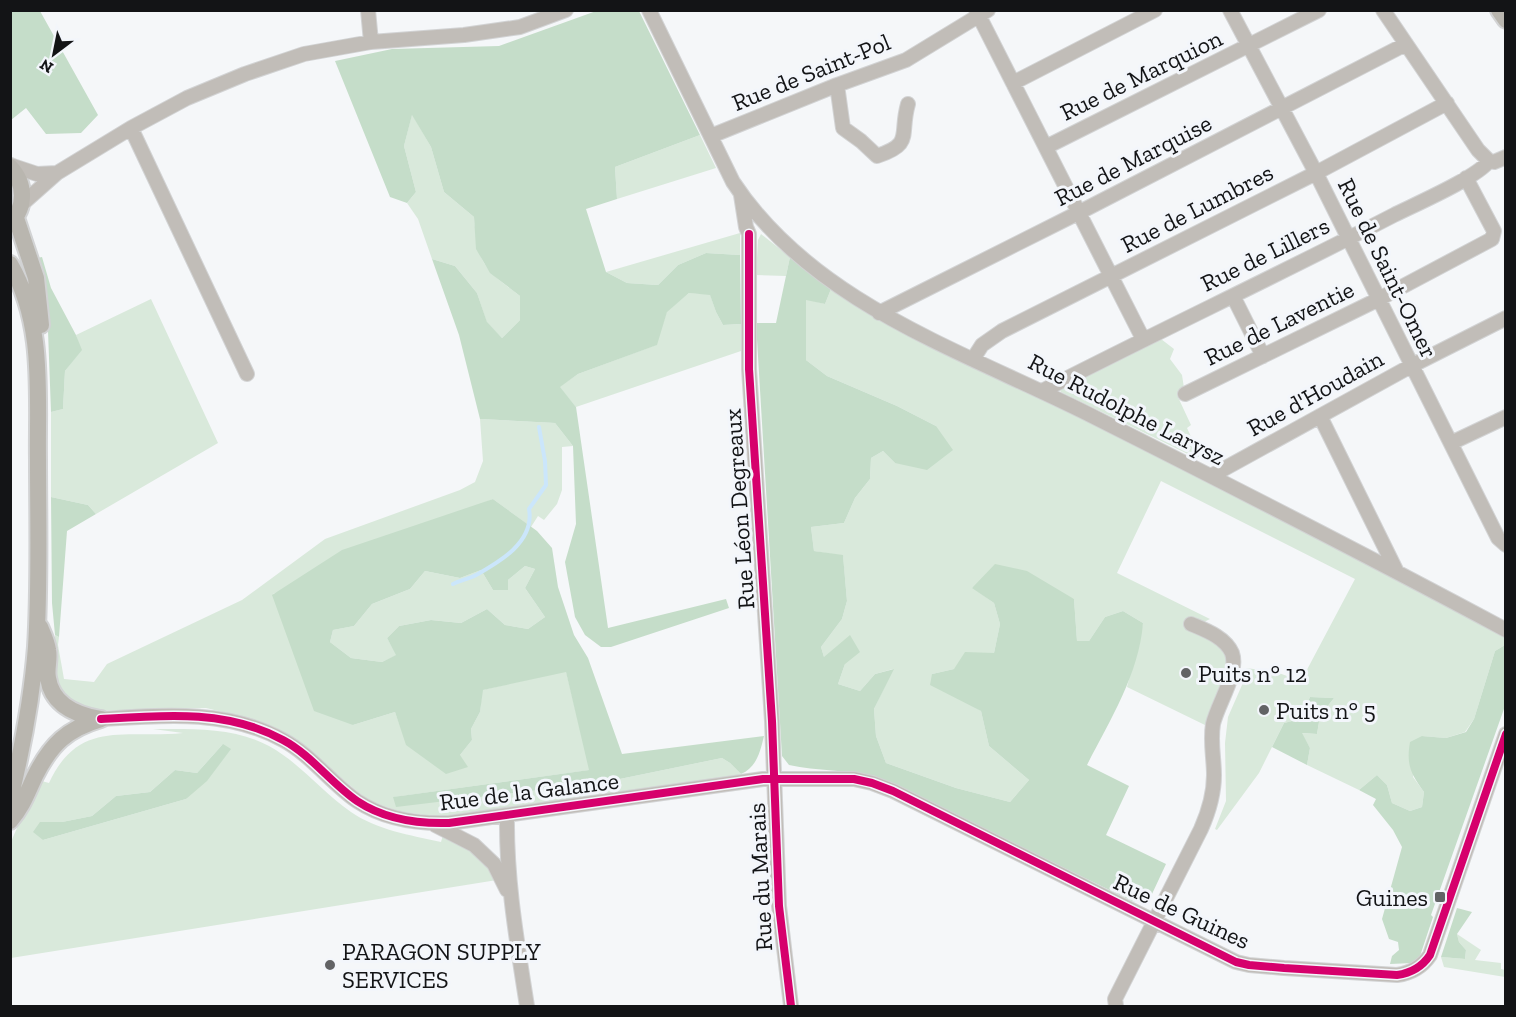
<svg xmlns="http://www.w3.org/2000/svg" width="1516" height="1017" font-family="'Zilla Slab',serif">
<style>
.green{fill:#d9e9db;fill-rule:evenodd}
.forest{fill:#c5ddc9;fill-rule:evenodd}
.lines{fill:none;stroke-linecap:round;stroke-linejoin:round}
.stream{stroke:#cbe6fb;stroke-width:4}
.minor-casing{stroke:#d2d3d4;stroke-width:16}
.major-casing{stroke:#d2d3d4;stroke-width:20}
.minor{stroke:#c1bdb8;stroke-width:14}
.major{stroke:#b9b6af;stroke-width:16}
.cycleway-casing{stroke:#f3f6fb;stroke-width:11}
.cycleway{stroke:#d6006c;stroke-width:8}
.poi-dot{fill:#626365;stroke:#f3f6fb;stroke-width:2}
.labels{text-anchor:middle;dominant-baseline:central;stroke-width:6;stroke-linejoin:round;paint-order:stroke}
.street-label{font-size:24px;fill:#131416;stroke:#f3f6fb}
.poi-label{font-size:24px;fill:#131416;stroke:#f3f6fb;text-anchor:start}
</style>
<rect width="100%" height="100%" fill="#f5f7f9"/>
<!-- green -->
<path class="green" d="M412,114l19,33 13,45 30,25c4,48 9,51 46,79v24l-18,18 -15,-15 -10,-30 -22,-27 -23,-7 -14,-40 -11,-16 9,-11 -12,-46z
M700,135l16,33 -99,31 -2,-32z
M740,233v22l-34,-2 -28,12 -20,20 -31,-2 -21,-11z
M761,234l29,23 -4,19 -30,-1 2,-35z
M831,289l61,38 258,123 355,186v9l-10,6 -21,68 -9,13 -19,6 -24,-2 -9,41 11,15 -2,15 -12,4 -18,-8 -5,-18 -10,-10 -18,15 -52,-25 3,-17 -9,-15 16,1 3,-18 14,-18 -24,-1 -10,22 -16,4 -25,50 -42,57 -2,-1 11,-28 -1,-58 3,-26 14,-32 4,-17 30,4 25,9 54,-102 -194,-98 -44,92 93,46 -22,11 29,13 9,10 2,13 -17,41 -4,19 -80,-39 16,-64 -20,-12 -18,6 -16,24h-12l-3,-42 -102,-12 22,16 6,21 -6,29 -40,16 -22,5 49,37 8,35 40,34 -19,22 -54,-14 -70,-25 -10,-27 -2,-27 19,-40 -18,5 -15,17 -22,-7 7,-20 -21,-7 -3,-10 21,-28 5,-18 -4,-45 -29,-5 -3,-24 33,-4 11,-25 15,-19 1,-21 12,-7 12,12 41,-37 -39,-20 -70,-30 -21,-16v-61l19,5z
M689,293l21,1 6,18 7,13 18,-1v27l-165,56 -17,-20 19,-13 78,-29 11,-34z
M151,299l67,144 -122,71 -8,-9 -37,-8v-85l12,-3 2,-38 16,-21 -5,-15z
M1161,339l13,10 -4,10 12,16 2,13 -7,7 14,30 -4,3 13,28 -4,2 -135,-66 -2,-5z
M480,419l75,4 18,23 -11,1v43l-5,14 -13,16 -6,-4 -7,11 -38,-28 -220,95 80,131 42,-13 12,33 53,10 12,-15 -1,-11 9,-17 2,-22 84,-19 24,99 -196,27 216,-16 112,-23 8,5 11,11 -11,4 -295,39 -36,-6 -30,-10 -77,-64 -40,-18 -46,-11 -116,3 -14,-2 -19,-17 -4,-37 2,-20 4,2 -1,8 6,34 30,3 13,-18 135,-64 83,-61 135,-49 15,-8 8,-21z
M525,566l10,3 -10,19 20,29 -17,12 -23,-4 -18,-16 -26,14 -30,-3 -32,6 -12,12 10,17 -15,7 -31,-4 -21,-16 3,-12 21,-4 18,-22 38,-15 15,-18 35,7 21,-8 12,20h15v-10z
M153,729c37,0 82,-2 116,17 31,17 53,46 82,66 26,18 59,23 90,30l2,-7c27,12 40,19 54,45l-486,78 -1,-114 28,-64 11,3c30,-65 77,-44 134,-50zM223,744l-37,55 -143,41 -3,-18h22l30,-6 24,-20 34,-4 25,-22 22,3z
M1457,934l24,16 -6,10 26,3v6l4,1v7l-61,-10 -3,-10 24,2 1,-9 -7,-8z"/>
<!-- forest -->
<path class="forest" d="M11,10l29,1 58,104 -17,18 -35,1 -20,-26 -15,12z
M599,10l40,1 61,124 -85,32 2,32 -31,10 20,63 21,11 31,2 20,-20 28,-12 34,2 1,69 -18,1 -7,-13 -6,-17 -21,-2 -22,19 -10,33 -79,29 -18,13 16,20 32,221 118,-29 3,9 -118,39h-10l-16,-12 -10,-18 -10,-55 11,-38 -3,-78 -18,-23 -75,-4 -21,-84 -27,-76 23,7 22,27 10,29 15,16 18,-18v-24l-30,-23 -14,-24 -2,-32 -30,-25 -13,-45 -19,-32 -8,31 12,46 -9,11 -17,-6 -55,-136 57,-12 107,-3z
M42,257l9,31 25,47 6,15 -17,21 -2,38 -12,3 -4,-108 -10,-46z
M790,257l41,32 -6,15 -19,-4v60l21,16 70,30 39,20 17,24 -26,20 -32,-7 -12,-12 -12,7 -1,21 -15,19 -11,25 -33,4 3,24 29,4 4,46 -5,18 -21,28 3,10 26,-22 10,17 -15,12 -7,20 22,7 15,-17 19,-5 -20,40 2,27 10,27 70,25 54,14 19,-22 -40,-34 -8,-35 -51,-26 2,-11 22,-5 11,-17 29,1 6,-29 -6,-21 -22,-15 23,-24 32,7 47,28 3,42h12l16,-24 18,-6 20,12c-4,51 -33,97 -56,142l42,21 -23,49 60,29 -14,30 -9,9 -11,-2 -257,-125c-28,-6 -58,-5 -86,-11l-7,-9 -26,-433h20z
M51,497l37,8 8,9 -29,17 -8,106 -4,-2 -3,-32z
M493,499l44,32 15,17 6,39 16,48 14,23 34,96 142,-18c-4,16 -7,31 -23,38l-11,-11 -8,-5 -112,23 -214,26 -3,-10 196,-27 -23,-98 -83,18 -3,22 -9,17 1,11 -12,15 8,12 -22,7 -40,-29 -11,-33 -42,13 -39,-14 -42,-116 70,-45zM525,566l10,3 -10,19 20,29 -17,12 -23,-4 -18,-16 -26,14 -30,-3 -32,6 -12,12 9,17 -14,7 -31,-4 -21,-16 3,-12 21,-4 18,-22 38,-15 15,-18 35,7 21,-8 12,20h15v-10z
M1505,645v61l-74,209 2,2 -13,39 -7,7 -23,1 2,-8 7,-6 -1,-8 -9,-3 -7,-20 20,-72 -9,-17 -20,-25 3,-6 -17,-9 18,-15 10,10 5,18 18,8 12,-4 2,-15c-13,-18 -18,-27 -14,-50l12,-6 24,2 20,-6 8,-13 21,-68z
M1310,697l24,1 -14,18 -3,18 -15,-1 8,15 -3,17 -35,-18 12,-24 16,-4z
M223,744l8,5 -24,32 -21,18 -143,41 -10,-8 7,-10h22l30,-6 24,-20 34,-4 25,-22 22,3z
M1457,908l15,4 -15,22 2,8 7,8 -1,9 -24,-2z"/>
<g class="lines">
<!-- stream -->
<path class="stream" d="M453,584c8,-4 16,-5 23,-9 23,-13 59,-33 53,-66l17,-24 -1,-24 -6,-34"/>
<defs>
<path id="minor" d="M368,10l3,32
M649,10l84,172c82,124 236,171 363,236 137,69 274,139 410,212
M976,10l167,329
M1230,10l86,163 182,365 8,7
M1383,10l95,140 11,11
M1013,83l142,-73
M837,85l6,43 18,13 16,15c37,-12 22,-21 31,-52
M131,128l116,246
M711,136l126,-51 69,-25 82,-50
M1046,147l273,-137
M10,165l27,9 20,-1
M741,195l5,32 3,7v135l23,352 7,185 12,100
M22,204l35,-31 74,-45 56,-30 58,-24 59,-20 67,-12 93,-7 56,-8 46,-17
M1233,296l30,60
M879,313l201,-101 326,-168
M973,359l9,-14 20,-14 314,-158 131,-70
M1042,391c117,-60 236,-116 352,-176 22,-11 82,-37 95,-54l5,1 12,-5
M1185,394l194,-95 113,-60 2,-8 -28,-53
M1320,416l77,156
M1451,443l55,-26
M1211,476l200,-110 95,-48
M101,719c62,-4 126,-10 182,21 28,15 48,43 74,61 27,18 60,23 92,22l314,-44h91l18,4 21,8 343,171 13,3 35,3 113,7c15,-2 25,-8 33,-20l76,-221
M507,815c-1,65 10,127 20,191
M435,825l39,20 20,19 13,26
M1116,1006l-1,-7 86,-170c8,-18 13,-34 13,-54 0,-17 -4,-33 -1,-51 5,-21 26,-51 19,-71 -7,-16 -27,-23 -41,-29"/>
<path id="major" d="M1499,10l7,10
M10,167c16,17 16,40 0,57
M16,218l20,60 5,47
M10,264c35,60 27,130 28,196 0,62 2,125 -2,187 -4,51 -14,103 -26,152
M40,627c3,7 7,15 8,23 2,9 -2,19 0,28 4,27 28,37 52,41
M10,821c13,-15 17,-28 25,-45 16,-32 32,-47 66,-57"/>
</defs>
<!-- minor casing -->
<use href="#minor" class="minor-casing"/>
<!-- major casing -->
<use href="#major" class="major-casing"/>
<!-- minor -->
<use href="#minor" class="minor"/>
<!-- major -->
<use href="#major" class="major"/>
<defs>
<path id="cycleway" d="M749,234v135l23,352 7,185 12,100
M101,719c62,-4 126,-10 182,21 28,15 48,43 74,61 27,18 60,23 92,22l314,-44h91l18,4 21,8 343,171 13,3 35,3 113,7c15,-2 25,-8 33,-20l76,-221"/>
</defs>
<!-- cycleway casing -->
<use href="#cycleway" class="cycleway-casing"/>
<!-- cycleway -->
<use href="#cycleway" class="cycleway"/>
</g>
<!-- markers -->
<g class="poi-dot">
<circle cx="1186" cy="673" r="6"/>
<circle cx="1264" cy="710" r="6"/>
<rect x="1434" y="891" width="12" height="12" rx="3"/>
<circle cx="330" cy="965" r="6"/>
</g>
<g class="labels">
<!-- street labels -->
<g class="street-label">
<text transform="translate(811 72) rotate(-22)">Rue de Saint-Pol</text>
<text transform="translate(1141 75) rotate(-26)">Rue de Marquion</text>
<text transform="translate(1133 160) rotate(-27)">Rue de Marquise</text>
<text transform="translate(1197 208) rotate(-27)">Rue de Lumbres</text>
<text transform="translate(1265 254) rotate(-26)">Rue de Lillers</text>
<text transform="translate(1388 268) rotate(64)">Rue de Saint-Omer</text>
<text transform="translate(1279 323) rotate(-26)">Rue de Laventie</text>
<text transform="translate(1315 393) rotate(-29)">Rue d'Houdain</text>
<text transform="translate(1127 409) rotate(27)">Rue Rudolphe Larysz</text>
<text transform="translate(739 509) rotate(-94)">Rue Léon Degreaux</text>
<text transform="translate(529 791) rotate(-7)">Rue de la Galance</text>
<text transform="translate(760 877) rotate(-93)">Rue du Marais</text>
<text transform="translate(1182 911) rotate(25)">Rue de Guines</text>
</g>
<!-- poi labels -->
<g class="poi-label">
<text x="1198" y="673">Puits n° 12</text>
<text x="1276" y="710">Puits n° 5</text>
<text x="1428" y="897" text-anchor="end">Guines</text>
<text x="342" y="951">PARAGON SUPPLY<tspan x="342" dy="28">SERVICES</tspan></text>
</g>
</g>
<!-- border -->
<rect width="1516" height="1017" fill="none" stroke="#131416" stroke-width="24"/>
<!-- north arrow -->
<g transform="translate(54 54) rotate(212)" stroke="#f3f6fb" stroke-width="4.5" paint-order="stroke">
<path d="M0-4.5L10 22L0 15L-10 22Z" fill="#131416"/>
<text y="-9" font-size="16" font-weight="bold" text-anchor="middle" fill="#131416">N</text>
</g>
</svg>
